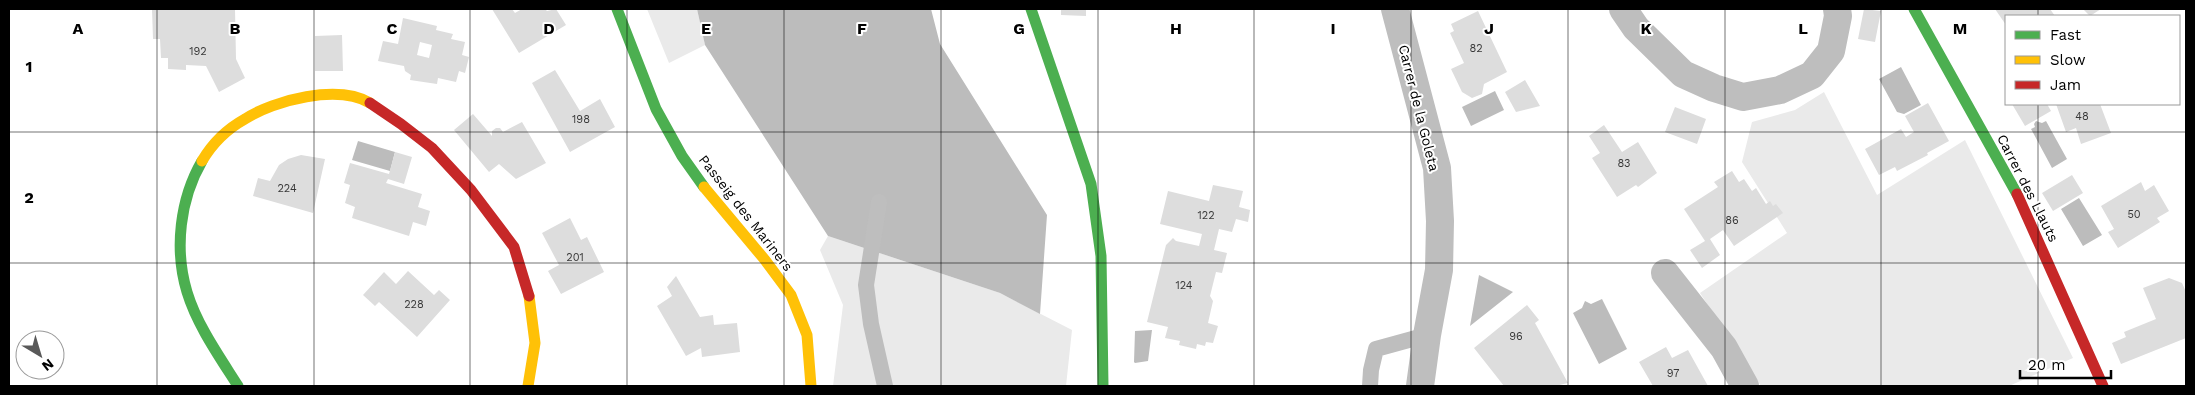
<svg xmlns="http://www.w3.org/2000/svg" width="2195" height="395" font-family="'Work Sans',sans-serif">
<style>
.green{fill:#eaeaea}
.water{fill:#bcbcbc}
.building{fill:#ddd;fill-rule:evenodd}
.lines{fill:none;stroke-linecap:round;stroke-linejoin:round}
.lane{stroke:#bebebe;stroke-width:16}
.street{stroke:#bebebe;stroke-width:28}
.fast{stroke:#4caf50;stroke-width:11}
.slow{stroke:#ffc107;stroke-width:11}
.jam{stroke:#c62828;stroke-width:11}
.grid{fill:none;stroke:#000;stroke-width:1;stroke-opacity:0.55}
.labels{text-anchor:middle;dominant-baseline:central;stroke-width:4;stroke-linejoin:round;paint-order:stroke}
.number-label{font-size:11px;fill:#373737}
.street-label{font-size:14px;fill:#000;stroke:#fff}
.grid-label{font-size:16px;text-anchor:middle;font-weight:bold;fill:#000;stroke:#fff;stroke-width:4;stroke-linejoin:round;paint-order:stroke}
</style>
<rect width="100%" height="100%" fill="#fff"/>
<!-- green -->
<path class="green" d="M647,9h50l8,36 -36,18z
M1824,92l53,103 88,-55 108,218 -64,28h-248l-61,-93 87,-60 -45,-71 10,-40 43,-12z
M828,236l172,57 72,37 -6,56h-233l10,-81 -23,-55z"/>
<!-- water -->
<path class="water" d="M697,9h234l9,35 107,171 -7,99 -40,-21 -172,-57 -123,-191z
M1901,67l20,38 -17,9 -7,-2 -18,-33z
M1495,91l9,19 -33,16 -9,-19z
M2036,121l6,2 4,-2 21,38 -15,9 -21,-39 4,-2 -1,-3z
M358,141l37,11 -5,19 -38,-11z
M2079,198l23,37 -19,11 -22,-37z
M1479,275l34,17 -43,34z
M1602,299l25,50 -28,15 -26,-51 9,-5 3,-7 6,3z
M1152,330l-4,31 -13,2 -1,-1 1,-31z"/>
<!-- building -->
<path class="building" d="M152,9h83l1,50 9,19 -26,14 -13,-26 -20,-1v5l-18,-1v-11h-7l-1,-19h-7z
M492,9h20l3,4 7,-4h23l2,2 9,-2 10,16 -47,28z
M1061,9h25v7l-25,-1z
M1864,9l17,2 -6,31 -17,-3z
M1995,9h55l5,7h-49v9z
M2083,9h18l-11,7z
M1478,11l29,61 -23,12 -2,10 -10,4 -10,-6 -11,-23 13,-6 -14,-30 4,-2 -3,-7z
M403,18l34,8 -1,4 17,4 -2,5 14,3 -3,13 7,2 -4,16 -6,-2 -3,11 -18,-4 -1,6 -27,-4 1,-5 -6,-4 -1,-5 -26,-5 5,-20 15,3zM420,42l12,3 -3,13 -12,-3z
M342,35l1,36h-28v-35z
M555,70l25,41 20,-12 15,28 -45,25 -38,-69z
M1525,80l15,26 -24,6 -11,-20z
M1928,103l21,38 -22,12 1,2 -31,16 -2,-4 -16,8 -14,-26 36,-20 5,8 8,-5 -9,-16z
M2012,104h35l4,7 -26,15z
M2056,104h44l11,29 -30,11 -5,-16 -10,4z
M1675,107l31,12 -9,25 -32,-12z
M473,114l19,22v-5l4,-3h4l3,4 19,-10 24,41 -30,16 -17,-15 -10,8 -35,-42z
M1604,125l18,27 16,-10 19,31 -19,14 -2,-2 -19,12 -25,-39 8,-5 -11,-17z
M395,152l17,5 -8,27 -16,-5 -2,4 36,11 -4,13 12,4 -4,15 -13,-4 -4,14 -57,-18 3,-11 -10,-4 5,-18 -6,-2 6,-20 39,11z
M301,155l24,4 -12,54 -60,-17 5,-18 12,3 9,-16 9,-6z
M1732,171l7,11 5,-3 8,12 4,-3 10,16 4,-3 3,5 3,-2 7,9 -49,33 -11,-16 -13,9 10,16 -18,13 -12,-18 15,-9 -21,-32 34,-22 -4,-5z
M2072,175l11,18 -30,18 -11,-18z
M2141,182l4,9 9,-6 15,26 -12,7 3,4 -42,26 -10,-16 6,-3 -13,-23z
M1213,185l30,6 -4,16 11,3 -2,12 -12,-3 -4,13 -13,-3 -5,21 13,3 -5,20 -6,-1 -6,24 3,5 -5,22 10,3 -5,17 -7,-1 -1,4 -8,-2 -1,5 -17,-4 1,-4 -15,-3 3,-11 -21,-5 19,-77 7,-7 3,3 23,5 3,-12 -42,-10 8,-33 41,10z
M570,218l11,22 6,-3 17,35 -43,22 -13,-23 11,-6 -17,-32z
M408,271l26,24 5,-5 11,10 -33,37 -38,-35 -4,4 -12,-11 21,-23 12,12z
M676,276l24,41 13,-2 1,10 23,-2 3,29 -38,5 -1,-9 -15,8 -29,-50 15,-10 -5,-9z
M2169,278l13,5 4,9v46l-65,26 -9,-21 14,-6 -2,-5 32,-13 -13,-31z
M1527,305l12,15 -4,3 33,60 -13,3h-51l-30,-38z
M1666,347l6,11 16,-8 20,36h-55l-14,-24z"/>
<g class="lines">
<!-- lane -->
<path class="lane" d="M879,202l-13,83 5,39 14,62
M1370,386l1,-16 5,-21 51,-14"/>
<!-- street -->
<path class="street" d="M1395,9l42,159 3,53 -1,49 -12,65 -7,51
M1623,9l13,19 47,46 31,14 29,9 37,-7 32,-15 19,-24 7,-35 -1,-7
M1665,273l59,75 21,38"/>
<!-- fast -->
<path class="fast" d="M617,9l39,100 26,47 22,31
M1031,9l60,175 10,72 2,130
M1914,9l103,185
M202,161c-22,38 -28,88 -15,131 10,33 32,64 51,94"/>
<!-- slow -->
<path class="slow" d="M202,161c10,-17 25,-32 43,-42 29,-19 93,-35 125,-16
M704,187l61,73 26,35 16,40 4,51
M528,386l7,-43 -6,-47"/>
<!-- jam -->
<path class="jam" d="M370,103l31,21 31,24 39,42 43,57 15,49
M2017,194l86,192"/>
</g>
<!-- grid -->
<path class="grid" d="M157,9v377M314,9v377M470,9v377M627,9v377M784,9v377M941,9v377M1098,9v377M1254,9v377M1411,9v377M1568,9v377M1725,9v377M1881,9v377M2038,9v7M2038,104v282M9,132h2177M9,263h2177"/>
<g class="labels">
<!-- number labels -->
<g class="number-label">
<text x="1476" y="48">82</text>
<text x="198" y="51">192</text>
<text x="2082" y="116">48</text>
<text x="581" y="119">198</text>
<text x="1624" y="163">83</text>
<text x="287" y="188">224</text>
<text x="2134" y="214">50</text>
<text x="1206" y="215">122</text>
<text x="1732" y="220">86</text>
<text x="575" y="257">201</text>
<text x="1184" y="285">124</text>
<text x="414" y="304">228</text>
<text x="1516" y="336">96</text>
<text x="1673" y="373">97</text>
</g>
<!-- street labels -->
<g class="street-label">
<text transform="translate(1419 108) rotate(76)">Carrer de la Goleta</text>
<text transform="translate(2028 188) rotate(63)">Carrer des Llauts</text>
<text transform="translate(746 213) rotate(52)">Passeig des Mariners</text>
</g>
</g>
<g class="grid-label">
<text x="78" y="34">A</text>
<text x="235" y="34">B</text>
<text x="392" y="34">C</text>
<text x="549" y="34">D</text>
<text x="706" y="34">E</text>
<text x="862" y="34">F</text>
<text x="1019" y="34">G</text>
<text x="1176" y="34">H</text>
<text x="1333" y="34">I</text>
<text x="1489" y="34">J</text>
<text x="1646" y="34">K</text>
<text x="1803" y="34">L</text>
<text x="1960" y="34">M</text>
<text x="29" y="72">1</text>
<text x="29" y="203">2</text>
</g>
<!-- border -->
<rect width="2195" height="395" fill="none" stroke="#000000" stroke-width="20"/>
<!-- legend -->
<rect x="2005" y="15" width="175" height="90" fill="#ffffff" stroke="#999999"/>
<rect x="2015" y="31" width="25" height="8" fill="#4caf50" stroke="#999999"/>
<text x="2050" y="40" font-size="15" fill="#000000">Fast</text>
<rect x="2015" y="56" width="25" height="8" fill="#ffc107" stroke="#999999"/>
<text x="2050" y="65" font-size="15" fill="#000000">Slow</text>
<rect x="2015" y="81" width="25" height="8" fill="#c62828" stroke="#999999"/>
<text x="2050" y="90" font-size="15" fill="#000000">Jam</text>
<!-- north arrow -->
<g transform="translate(40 355) rotate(142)"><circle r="24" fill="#ffffff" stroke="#999999"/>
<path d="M0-4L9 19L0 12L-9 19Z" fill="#595959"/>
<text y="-8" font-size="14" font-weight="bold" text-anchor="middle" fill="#000000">N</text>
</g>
<!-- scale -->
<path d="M2020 370v8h91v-8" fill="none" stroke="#000000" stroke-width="2.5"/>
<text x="2028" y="370" font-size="15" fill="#000000" stroke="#ffffff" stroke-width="4" paint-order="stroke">20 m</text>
</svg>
